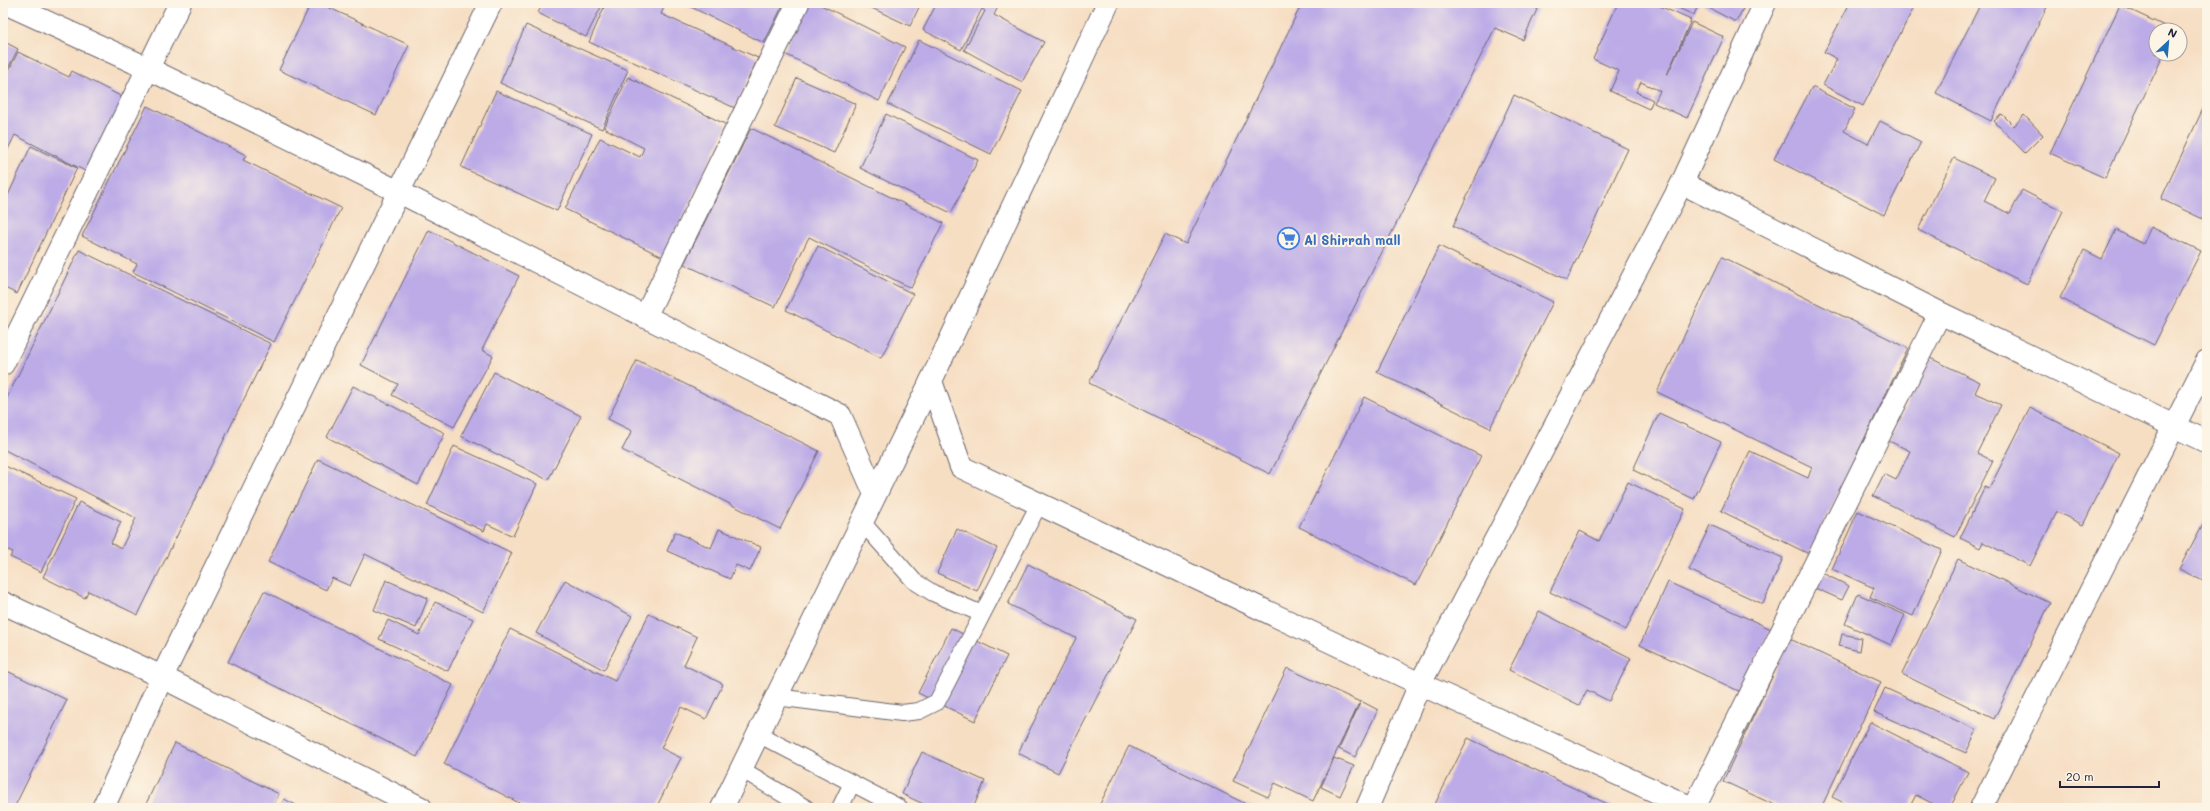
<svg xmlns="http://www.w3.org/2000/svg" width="2210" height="811" font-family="Mali,sans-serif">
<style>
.building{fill:#bcabe7}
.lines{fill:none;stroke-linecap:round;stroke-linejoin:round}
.lane-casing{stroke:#6c646b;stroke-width:18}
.street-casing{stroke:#6c646b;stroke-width:24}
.secondary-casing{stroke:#6c646b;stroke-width:24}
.lane{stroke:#fff;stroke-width:16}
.street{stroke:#fff;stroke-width:22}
.secondary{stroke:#fff;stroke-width:22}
.labels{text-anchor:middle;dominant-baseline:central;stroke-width:4;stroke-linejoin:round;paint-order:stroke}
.shop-label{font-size:13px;font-weight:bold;fill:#366cbe;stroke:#fcf5e5;text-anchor:start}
</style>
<rect width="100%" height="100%" fill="#fcf5e5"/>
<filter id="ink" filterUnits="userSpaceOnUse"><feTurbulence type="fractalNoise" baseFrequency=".025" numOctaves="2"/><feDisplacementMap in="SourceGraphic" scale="8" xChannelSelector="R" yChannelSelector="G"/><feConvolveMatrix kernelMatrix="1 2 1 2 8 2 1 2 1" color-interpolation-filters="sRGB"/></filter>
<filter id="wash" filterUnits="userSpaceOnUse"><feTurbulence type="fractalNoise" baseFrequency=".012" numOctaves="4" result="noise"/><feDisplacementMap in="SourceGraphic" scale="16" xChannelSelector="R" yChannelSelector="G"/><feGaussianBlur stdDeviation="0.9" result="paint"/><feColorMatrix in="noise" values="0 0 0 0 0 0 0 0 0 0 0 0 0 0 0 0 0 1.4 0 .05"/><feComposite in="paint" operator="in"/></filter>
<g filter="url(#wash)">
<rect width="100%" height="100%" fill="#f6dec3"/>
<g id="blocks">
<!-- building -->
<path class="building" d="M311,3h8l90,42 -33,70 -97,-45z
M543,3h60l-17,34 -48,-24z
M606,3h60l-5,11 97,44 -23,50 -146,-66z
M683,3h101l-20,40z
M808,3h9l88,44 -26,54 -96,-48z
M861,3h60l-11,23z
M937,3h63l-6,12 50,27 -22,40 -58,-32 21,-39 -3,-2 -21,41 -38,-20z
M1302,3h238l-17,37 -28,-12 -225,446 -181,-91 76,-149 21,10z
M1618,3h35l38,17 -24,55 25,-53 32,15 -37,81 -33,-15 6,-12 -19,-9 -5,10 17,8 -4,9 -39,-18 9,-20 -26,-12z
M1667,3h32l-5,12z
M1699,3h47l-10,19z
M1850,3h51l12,6 -50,97 -40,-21 14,-26 -13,-7z
M1981,3h68l-58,118 -55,-28z
M2120,5l53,25h-17v24h8l-59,124 -55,-25z
M526,25l102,45 -26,59 -102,-46z
M919,40l103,51 -31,63 -103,-50z
M3,41l15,8 -15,29z
M18,52l51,25 3,-6 54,28 -37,74 -74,-38 -12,24v-77z
M628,77l99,48 -64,132 -98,-48 35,-71 40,19 4,-9 -40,-20z
M797,78l59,26 -22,49 -59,-26z
M1812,87l43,22 -11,22 24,13 12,-23 41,21 -37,73 -110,-56z
M496,91l96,43 -35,77 -96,-44z
M1514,95l114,54 -61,131 -114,-54z
M2207,100v121l-46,-22z
M147,106l99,49 -3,5 98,48 -67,134 -141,-70 4,-8 -55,-28z
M886,114l92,46 -27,53 -91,-45z
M2002,114l12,12 10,-11 19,20 -18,18 -31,-32z
M751,128l192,95 -32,65 -102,-51 -34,70 -91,-43z
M31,146l46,22 -60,126 -14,-7v-81z
M1954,158l41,20 -11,23 26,13 12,-24 41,21 -36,73 -109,-54z
M2151,227l50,24 -47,94 -94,-47 24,-48 18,9 14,-29 27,14z
M429,230l90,46 -37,74 11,6 -39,71 -62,-32 6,-11 -37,-19z
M818,246l95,48 -32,64 -95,-48z
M1439,246l114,56 -63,126 -113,-56z
M79,250l192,94 -133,271 -50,-24 -3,7 -42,-21 36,-75 42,20 -10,21 10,6 15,-31 -133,-69v-43z
M1722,257l186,91 -99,206 -88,-43 29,-60 58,27 4,-11 -155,-75z
M1930,358l50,24 -5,11 26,12 -24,48 16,8 -38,76 -82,-41 11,-22 12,6 14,-29 -21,-10z
M637,360l182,91 -39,78 -158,-79 10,-19 -24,-12z
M494,372l87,44 -33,64 -87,-44z
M353,386l92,47 -27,52 -91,-48z
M1364,397l117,59 -65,129 -117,-58z
M2030,408l89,45 -36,72 -26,-13 -27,54 -47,-24 -3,6 -20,-10 25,-51 4,2z
M1659,413l62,29 -27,57 -61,-29z
M454,446l83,38 -24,52 -26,-12 -3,7 -57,-26z
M318,459l194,94 -29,59 -118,-58 -15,32 -18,-8 -6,12 -58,-28z
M3,465l73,34 -35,73 -31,-15 3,-5 -10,-4z
M1628,482l57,27 -59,121 -76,-38 30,-61 19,10z
M1858,511l84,39 -29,66 -43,-19 4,-9 -42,-19z
M2207,516v67l-28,-14z
M1710,525l73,33 -20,46 -74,-34z
M719,529l42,18 -11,24 -14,-6 -6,14 -63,-28 8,-19 36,16z
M957,529l40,19 -20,43 -40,-18z
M1958,559l92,44 -56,116 -92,-45z
M1028,564l109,55 -79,154 -40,-20 58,-115 -68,-34z
M1822,573l27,13 -7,14 -27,-12z
M386,580l42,18 -12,30 -42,-18z
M565,580l67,36 -28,54 -68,-37z
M1668,582l103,47 -30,63 -101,-47z
M264,591l189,94 -36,72 -189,-95z
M1858,594l47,21 -14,30 -46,-21z
M435,602l38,17 -25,52 -69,-32 9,-19 31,15z
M1539,611l92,47 -22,43 -22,-11 -8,15 -70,-35z
M649,614l48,23 -13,28 39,19 -17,35 -25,-12 -20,41 20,10 -25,50h-127l-85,-44 66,-135 105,52z
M951,628l56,28 -32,65 -57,-28z
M1842,634l19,4 -2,13 -20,-5z
M1790,639l91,43 -60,126h-40l-58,-27z
M1287,668l73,34 -47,99 -38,-18 -7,14 -35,-16z
M3,669l64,31 -53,108h-11z
M1885,688l92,42 -11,23 -92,-41z
M1361,701l17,9 -23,47 -16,-8z
M1870,722l98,50 -18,36h-9l-25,-13 -7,13h-55l-22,-11z
M1468,738l148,70h-183z
M175,743l104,51 -7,14h-128z
M1129,746l125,62h-156z
M922,752l63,29 -12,27h-41l-30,-14z
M1334,758l20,8 -14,30 -19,-9z
M284,799l18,9h-22z"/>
</g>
</g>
<g filter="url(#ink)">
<use href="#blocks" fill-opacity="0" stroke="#6c646b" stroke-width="1"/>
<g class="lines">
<defs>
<path id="lane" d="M862,522l52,59 19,12 49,21
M776,697l126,16 17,-2 18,-9 102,-198
M758,734l142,74
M741,769l65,39
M840,808l12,-25"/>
<path id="street" d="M5,3l142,65 252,124 441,223 35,79
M1682,183l258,130 267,129
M645,317l153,-314
M3,364l177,-361
M931,381l30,86 459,217 272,124
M3,603l159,74 259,131
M103,808l59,-131 329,-674
M1367,808l53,-124 262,-501 83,-180
M1694,808l246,-495
M1981,808l226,-447"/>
<path id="secondary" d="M722,808l209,-427 177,-378"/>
</defs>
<!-- lane casing -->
<use href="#lane" class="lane-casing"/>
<!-- street casing -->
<use href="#street" class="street-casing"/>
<!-- secondary casing -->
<use href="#secondary" class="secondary-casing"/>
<!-- lane -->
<use href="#lane" class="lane"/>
<!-- street -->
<use href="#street" class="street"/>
<!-- secondary -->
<use href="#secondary" class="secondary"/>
</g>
</g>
<!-- icons -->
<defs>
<symbol id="supermarket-ring" viewBox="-11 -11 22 22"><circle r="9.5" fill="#fcf5e5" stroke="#3f7fe0" stroke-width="1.5"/><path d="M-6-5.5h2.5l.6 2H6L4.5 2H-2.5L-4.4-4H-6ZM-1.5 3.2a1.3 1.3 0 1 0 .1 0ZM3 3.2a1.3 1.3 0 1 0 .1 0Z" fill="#3f7fe0"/></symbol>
</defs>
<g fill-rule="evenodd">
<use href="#supermarket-ring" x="1276" y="226" width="25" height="25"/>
</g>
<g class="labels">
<!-- shop labels -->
<g class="shop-label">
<text x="1304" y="239">Al Shirrah mall</text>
</g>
</g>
<!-- margin -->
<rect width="2210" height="811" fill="none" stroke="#fcf5e5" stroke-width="16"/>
<!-- north arrow -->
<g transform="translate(2168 42) rotate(26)"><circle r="19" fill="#fcf5e5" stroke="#a5a1a1"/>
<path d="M0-3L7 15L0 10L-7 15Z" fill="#1f6fb2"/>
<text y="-6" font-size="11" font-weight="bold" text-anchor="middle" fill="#22223b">N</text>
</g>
<!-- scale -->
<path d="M2060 781v6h99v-6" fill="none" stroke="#22223b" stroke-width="2"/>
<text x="2066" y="781" font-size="12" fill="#22223b" stroke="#fcf5e5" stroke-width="3" paint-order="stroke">20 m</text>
</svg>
